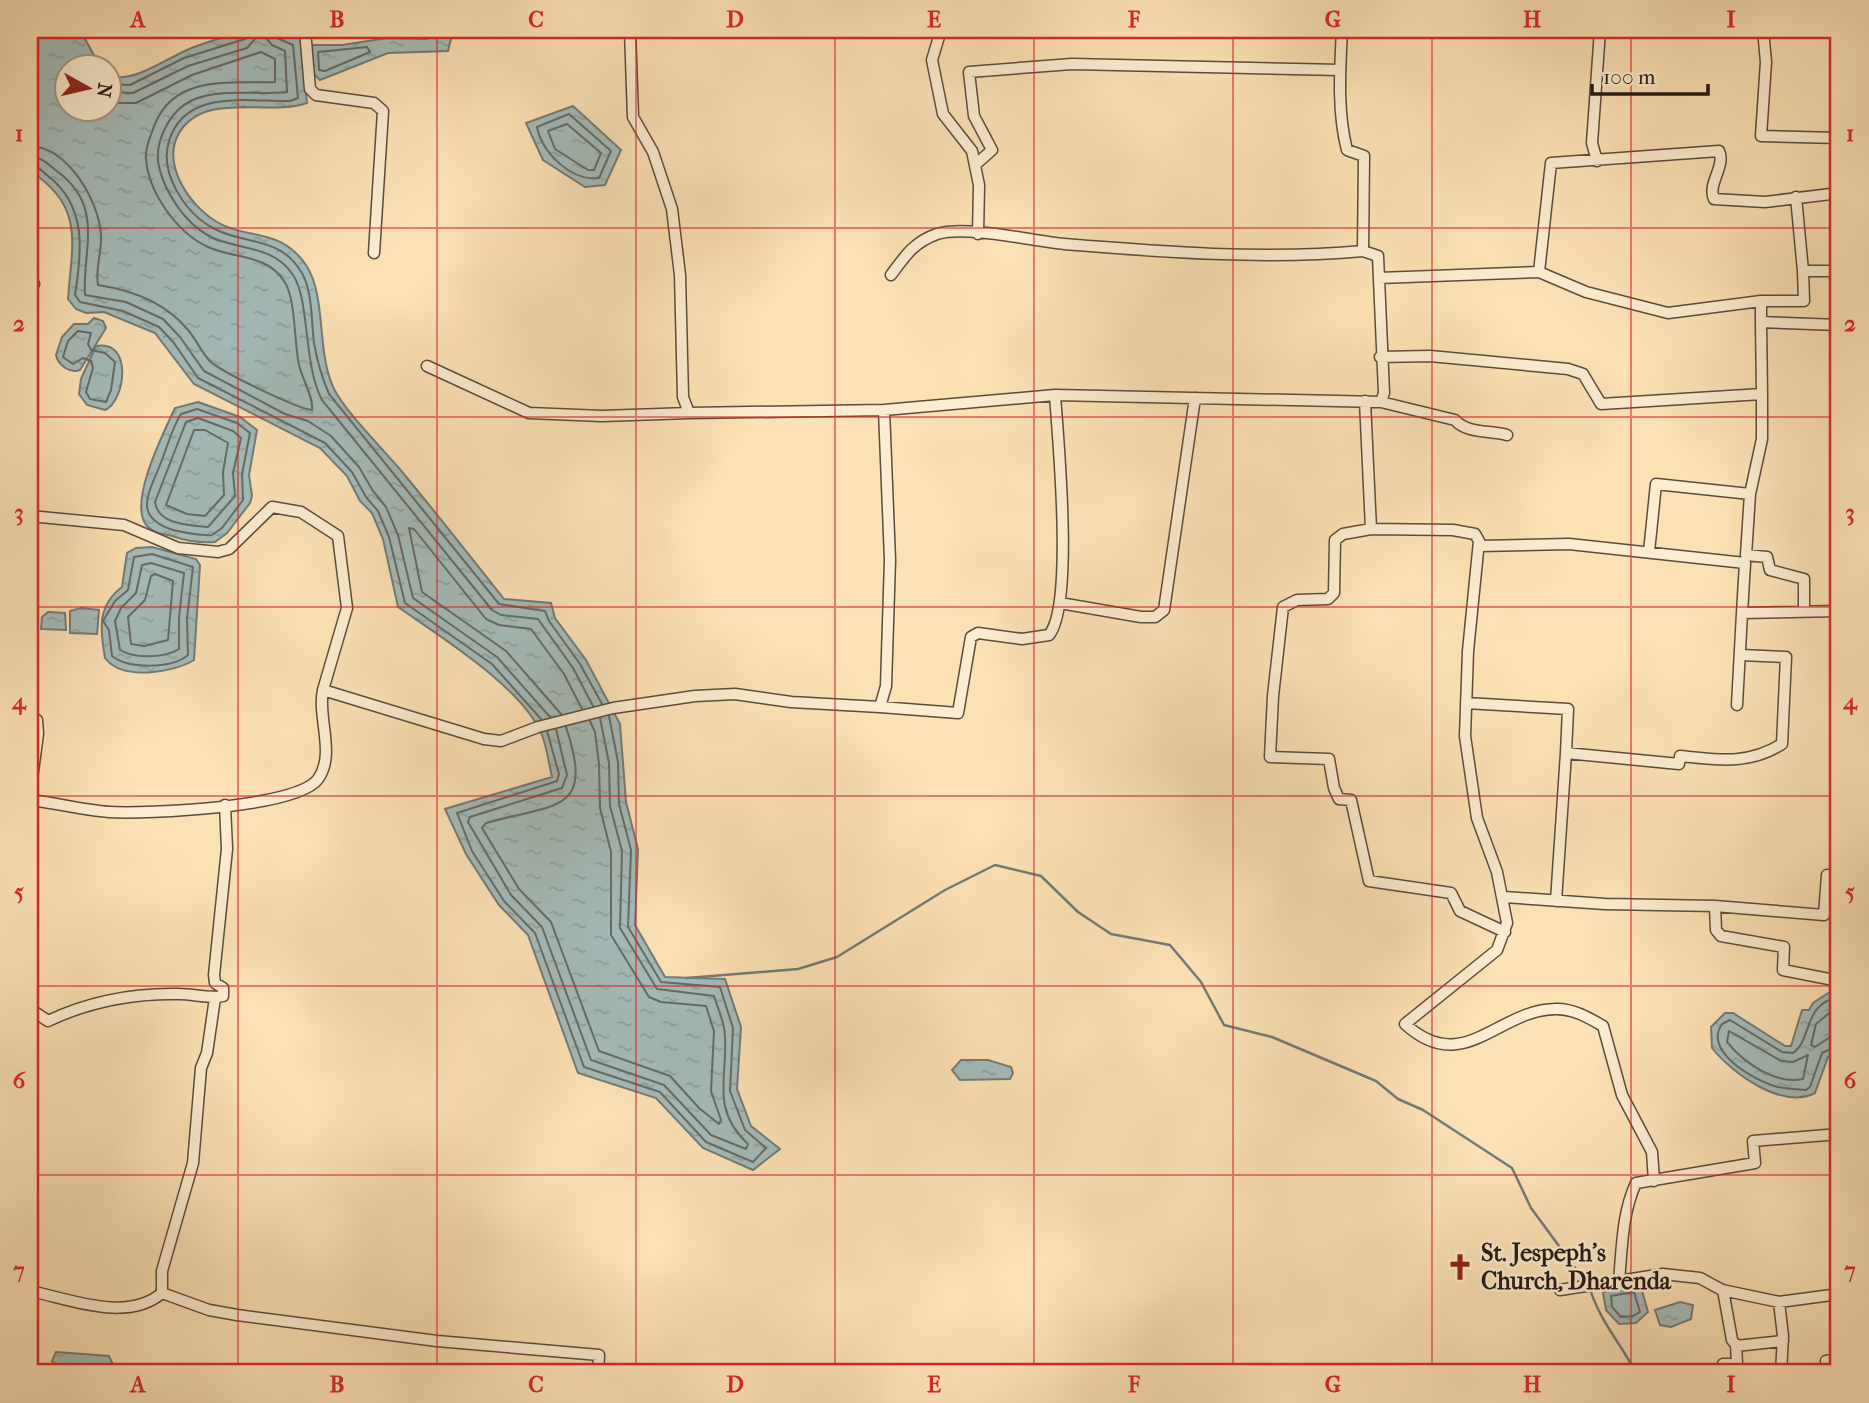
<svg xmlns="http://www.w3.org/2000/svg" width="1869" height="1403" font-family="'IM FELL French Canon',serif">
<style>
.water{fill:url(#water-ripples);stroke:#727b77;stroke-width:2}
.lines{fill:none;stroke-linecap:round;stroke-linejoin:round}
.shore{stroke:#656a66;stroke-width:2}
.stream{stroke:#727b77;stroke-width:2.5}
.minor-casing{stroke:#5c4c3c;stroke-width:13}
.minor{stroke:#fdeccf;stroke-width:10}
.grid{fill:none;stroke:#d62828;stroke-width:2;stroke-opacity:0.55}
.labels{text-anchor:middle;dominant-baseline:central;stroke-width:5;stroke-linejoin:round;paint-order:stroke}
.poi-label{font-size:24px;font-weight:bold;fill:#261a14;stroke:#fdeccf;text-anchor:start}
.neatline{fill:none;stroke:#d62828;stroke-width:2.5}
.grid-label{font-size:23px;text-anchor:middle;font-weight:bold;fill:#d62828}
</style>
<defs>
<pattern id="water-ripples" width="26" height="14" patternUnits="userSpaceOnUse" patternTransform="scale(1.75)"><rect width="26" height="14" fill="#a4bbb9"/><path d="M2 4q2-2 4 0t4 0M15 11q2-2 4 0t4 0" fill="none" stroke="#8da09e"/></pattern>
</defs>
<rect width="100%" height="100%" fill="#fce1b5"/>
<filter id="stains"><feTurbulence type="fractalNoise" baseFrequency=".00286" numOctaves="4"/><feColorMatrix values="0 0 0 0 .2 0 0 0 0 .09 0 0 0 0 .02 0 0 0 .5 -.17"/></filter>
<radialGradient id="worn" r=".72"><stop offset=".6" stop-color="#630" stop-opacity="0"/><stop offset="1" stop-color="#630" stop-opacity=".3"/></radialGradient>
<!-- water -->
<path class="water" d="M30,30h50l20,36h-34v42h42l1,-32c28,7 58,-19 85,-29 26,-10 52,-17 79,-16 10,1 17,6 27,4l7,68c-39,14 -102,-13 -128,30 -18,32 11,73 38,89 30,18 63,5 89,43 21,32 10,87 28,124 11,22 46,57 64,78 36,43 71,88 106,132l47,4 4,15 31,42 34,64 6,78 12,47 -3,76 30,52 60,2 16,48 -4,62 14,37 29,23 -27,21 -50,-22 -47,-50 -78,-25 -50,-138 -29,-30 -33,-51 -21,-45 107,-32c-3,-13 -5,-29 -10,-42 -20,-48 -101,-98 -144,-128l-15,-68 -11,-26 -12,-12 -13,-25 -27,-28 -126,-64 -39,-51 -51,-21 -18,1 -10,-4 -8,-10c4,-56 17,-93 -38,-128z
M441,32h5l5,7 -3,12 -60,2 -68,27 -8,-8 -1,-25 3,-2h28l45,-7 39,1z
M573,106l48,44 -16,35 -20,2 -42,-27 -17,-37z
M94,318l9,3 3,7 -26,42c-10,4 -22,-5 -24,-15l6,-18 12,-13h14z
M96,346c38,-7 29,56 9,64l-18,-5 -8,-11 2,-15z
M198,402l42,15 17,13 -8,45 3,21 -2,7 -23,30 -12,9c-15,1 -29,-1 -43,-6 -9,-2 -19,-3 -25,-10 -20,-22 17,-94 28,-118z
M152,547l44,12 4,6 -6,95c-21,13 -72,21 -89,-2 -5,-29 -8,-52 17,-71l5,-34 9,-5z
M81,608l18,2 -2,24 -27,-1v-22z
M48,612l17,1 1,17 -25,-1 1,-12z
M1833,990l6,1v59l-11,7 -13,36c-33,17 -83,-20 -103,-45l-1,-21 14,-14h8l52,33h6l11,-36h7l4,-7z
M961,1060h27l23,7 2,6 -3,6 -50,1 -8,-10z
M1634,1284l7,3 7,25 -12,11 -17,1 -13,-14 -3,-17 10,-6z
M1680,1302l13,3 -2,14 -20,8 -11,-2 -5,-15z
M56,1352l53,4 5,11 -3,6h-46l-13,-12z"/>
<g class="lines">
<!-- shore -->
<path class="shore" d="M274,30l3,8 16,7 5,53 -8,3c-42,1 -105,-13 -121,40 -10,32 16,73 46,88 30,16 63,7 85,41 13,19 11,50 14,73 3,17 8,35 15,51l170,210 46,7 4,10 31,43 22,40
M367,47l3,5 -45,19 -6,-1 -1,-18z
M108,84l22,1 54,-27 61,-19 5,-9
M108,92l25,1 55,-27 59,-18 14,-16 11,13 13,6 2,41c-50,5 -107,-15 -127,49 -5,17 -1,30 6,46 10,20 26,41 47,51 28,12 61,8 80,37 17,25 10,89 29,125l170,210 9,5 37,4 35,49 20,38
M569,114l42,37 -12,27c-28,4 -57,-26 -62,-51z
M567,124l34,29 -7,17h-6l-33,-21 -7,-18z
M30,146c38,1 69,55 71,89 1,17 -6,33 -3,50 33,5 68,18 90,45 8,9 13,22 22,31 9,10 88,48 102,49 2,-12 -10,-32 -13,-45 -5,-22 -3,-67 -15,-84 -17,-27 -50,-22 -76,-34 -31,-14 -60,-55 -62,-89 -1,-9 3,-18 6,-26 18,-59 76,-48 123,-50v-23l-14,-7 -69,23 -56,28h-28
M30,156c12,1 19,9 28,16 47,35 24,79 27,123l41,7 37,17 17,18 24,34 81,43 23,7 23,15 28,31 14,24 13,16 12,28 15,63 84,59 53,60
M30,165c8,1 12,6 18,11 39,30 34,75 27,119l5,7 43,9 36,16 15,16 24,35 127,65 27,29 14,25 12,14 11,26 16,66 87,61 49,55
M78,331l13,2 -3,11 3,6 14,3 10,9 -4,28 -5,12 -16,-3 -4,-7 7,-24 -2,-7 -8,-3 -10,6 -10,-7 5,-16z
M197,409l40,14 13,10 -8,41 1,26 -21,28 -10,7c-13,1 -26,-2 -39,-5 -40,-13 -25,-35 -13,-65 7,-17 11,-35 21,-51z
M198,418l35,13 8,7 -8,35 2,23 -27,31c-19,-2 -50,-2 -53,-25l31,-80z
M194,430h11l23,13 -5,29 1,23 -19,21 -18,-2 -21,-9z
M152,554l41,13 -6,51 1,37c-16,14 -60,14 -76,1l-3,-26 -6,-9 12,-20 13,-11 6,-33z
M151,563l33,10 -5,44v32c-14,9 -44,10 -59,1l-5,-29 6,-13 15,-15 6,-28z
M155,574l18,7 -5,59 -24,6 -13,-2 -3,-27 17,-17 6,-24z
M561,714l-55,-63 -84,-59 -13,-64 5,1 72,90 13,6 32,4 33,45 18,35
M566,727c29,87 -10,76 -80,96l-4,5 37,61 32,33 48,129 71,25 29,32 20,16 2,-4 -10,-29 3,-60 -8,-25 -45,-4 -12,-5 -38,-62v-83l-11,-44 -1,-44 -4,-32 -5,-11
M556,729l11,46 -5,13 -92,29 -2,5 43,73 31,32 49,133 73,25 47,50 35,14 2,-5c-41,-38 -17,-74 -24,-116 -2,-11 -7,-22 -10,-32l-57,-7 -37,-61 2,-77 -12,-45 -1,-43 -9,-45
M547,731l12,43 -2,7 -100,32 15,38 32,50 31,32 49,134 76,25 46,50 47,20 13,-14 -21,-18 -15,-39 3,-63 -13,-41 -59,-5 -33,-55 3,-77 -12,-46 -1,-42 -9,-46
M1839,997c-37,7 -26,42 -46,56l-11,-1 -52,-32 -8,4c-19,28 33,57 56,63 9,2 19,2 28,3l4,-3 12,-34 17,-8
M1839,1005l-23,19 -5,21 4,2 15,-10 9,-1
M1729,1031l52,30 12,1 15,-7 -5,24c-27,6 -59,-16 -76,-37z
M1634,1292l6,20 -7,4 -12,1 -9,-10 -1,-11z"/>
<!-- stream -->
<path class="stream" d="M687,978l111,-9 39,-12 108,-67 50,-25 46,11 37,36 33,22 59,11 31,37 23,43 48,12 104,44 22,18 25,11 89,58 19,40 56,76
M1590,1289c10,32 31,55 46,84"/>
<defs>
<path id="minor" d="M305,30l5,59 6,6 58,8 9,8 -9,142
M630,30l3,87 20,35 19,57 8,66 3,122 6,16 195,-3 171,-15 326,7 3,-9 -6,-137 -15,-5
M941,30l-9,30 11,54 29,37 7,34 -1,49
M1763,30l3,32 -5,74 78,2
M1597,161l-5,-18 8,-113
M975,165l17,-15 -18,-34 -5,-44 103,-8 268,6
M1796,197l7,74
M1539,272l47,20 82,21 93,-12h43l-1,-30h36
M891,275c14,-19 23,-33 46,-41 30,-9 95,7 127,10 99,8 200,16 299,7l1,-95 -17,-6c-10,-39 -7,-80 -5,-120
M1379,278l160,-6 12,-109 168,-12c7,15 -12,33 -5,48l51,3 74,-9
M30,283l4,1
M1761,301v21
M1380,357l50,-1 138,13 15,5 18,30 161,-10 -1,-72 78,3
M427,366l102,47 73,3 87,-3
M1365,401l6,128 -28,5 -8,6 -1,53 -6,6 -31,1 -14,7 -10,89 -3,61 59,2 5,29 5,11 12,1 18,81 82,12 9,18 45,21
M1381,402l74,18c12,14 35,10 52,15
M1750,494l12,-55v-45
M30,516l94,9 54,23 40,4 11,-3 43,-42 29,5 37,24 9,72 -24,82 161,49 17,2 37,-14 75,-19 82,-12 40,-2 56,8 89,5 6,-21 4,-126 -6,-150
M1371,529l82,1 22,4 4,7 -11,110 -3,85 12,82 20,54 10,51 -10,27 -92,74c59,54 94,-16 152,-15 17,0 32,9 46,17l19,69 30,57 2,29
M1480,546l89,-2 176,19 -3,50 97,-2
M1649,552l7,-68 94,10 -4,61 21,2 3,13 34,9v33
M1060,603l81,14h14l9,-7 31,-212
M1466,703l102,6 -2,44
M1737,705l5,-92
M880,707l78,6 13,-76 7,-4 44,6 27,-4c25,-30 9,-196 6,-240
M30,715l7,5 1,14 -8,60
M30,800c26,3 52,10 79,12 37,2 188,-4 209,-33 18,-25 -1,-62 5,-89
M1504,897l101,7 110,2 1,24 5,6 63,11 -1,23 56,11
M1556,901l10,-148 113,11 1,-8c39,4 68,9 102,-12l4,-87 -45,-2
M1715,906l109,9 3,-40h12
M215,998l-8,55 -6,15 -8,95 -31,108v22l47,17 28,5 200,26 162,14 -1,18
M30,1009l18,12c42,-20 84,-28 131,-27 15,0 30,5 44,2v-8l-8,-5 -1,-8 13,-126 -2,-44
M1619,1281c3,-33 3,-68 17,-98l119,-20 -2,-22 86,-7
M1560,1290l103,-16 37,4 22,12 57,12 60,-8
M1723,1290l9,50 4,5 1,19h-14l1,9
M30,1291c40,8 97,32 132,2
M1837,1294l2,29
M1779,1302l4,34 -2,37
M1736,1346l47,-5
M1827,1373l-1,-12 13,-2"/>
</defs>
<!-- minor casing -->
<use href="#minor" class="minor-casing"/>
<!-- minor -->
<use href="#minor" class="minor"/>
</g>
<!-- grid -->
<path class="grid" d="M238,30v1343M437,30v1343M636,30v1343M835,30v1343M1034,30v1343M1233,30v1343M1432,30v1343M1631,30v1343M30,228h1809M30,417h1809M30,607h1809M30,796h1809M30,986h1809M30,1175h1809"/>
<!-- icons -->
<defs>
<symbol id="church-bare" viewBox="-9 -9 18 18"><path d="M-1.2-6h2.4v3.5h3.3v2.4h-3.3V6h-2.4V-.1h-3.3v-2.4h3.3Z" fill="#8f2418" stroke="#fdeccf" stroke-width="2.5" paint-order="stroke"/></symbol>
</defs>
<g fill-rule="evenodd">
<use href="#church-bare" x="1441" y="1248" width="38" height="38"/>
</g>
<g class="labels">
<!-- poi labels -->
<g class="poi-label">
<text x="1481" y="1253">St. Jespeph's<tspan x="1481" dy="28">Church, Dharenda</tspan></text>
</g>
</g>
<!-- margin -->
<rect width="1869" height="1403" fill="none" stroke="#fce1b5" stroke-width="77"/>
<!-- north arrow -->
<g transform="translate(88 88) rotate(98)"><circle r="33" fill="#fdeccf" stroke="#a79884" stroke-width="2"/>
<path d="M0-5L12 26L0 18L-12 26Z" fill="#8f2418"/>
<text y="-10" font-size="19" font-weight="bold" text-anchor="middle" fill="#261a14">N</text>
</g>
<!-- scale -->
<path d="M1592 84v10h116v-10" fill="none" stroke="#261a14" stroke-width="3.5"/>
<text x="1603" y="84" font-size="21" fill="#261a14" stroke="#fdeccf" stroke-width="5" paint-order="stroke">100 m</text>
<rect x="38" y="38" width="1792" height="1326" class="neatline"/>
<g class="grid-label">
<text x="138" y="27">A</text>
<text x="337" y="27">B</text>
<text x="536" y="27">C</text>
<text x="735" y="27">D</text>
<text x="934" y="27">E</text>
<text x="1134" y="27">F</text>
<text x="1333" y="27">G</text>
<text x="1532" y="27">H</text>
<text x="1731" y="27">I</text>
<text x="19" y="141">1</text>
<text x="1850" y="141">1</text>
<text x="19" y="331">2</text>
<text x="1850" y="331">2</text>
<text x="19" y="520">3</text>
<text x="1850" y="520">3</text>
<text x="19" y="709">4</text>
<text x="1850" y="709">4</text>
<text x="19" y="899">5</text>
<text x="1850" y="899">5</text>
<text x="19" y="1088">6</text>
<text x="1850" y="1088">6</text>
<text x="19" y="1278">7</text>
<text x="1850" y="1278">7</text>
<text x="138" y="1392">A</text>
<text x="337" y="1392">B</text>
<text x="536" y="1392">C</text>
<text x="735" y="1392">D</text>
<text x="934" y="1392">E</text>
<text x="1134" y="1392">F</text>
<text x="1333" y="1392">G</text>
<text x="1532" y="1392">H</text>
<text x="1731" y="1392">I</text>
</g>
<rect width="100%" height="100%" filter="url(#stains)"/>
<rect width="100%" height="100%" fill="url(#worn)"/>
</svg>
